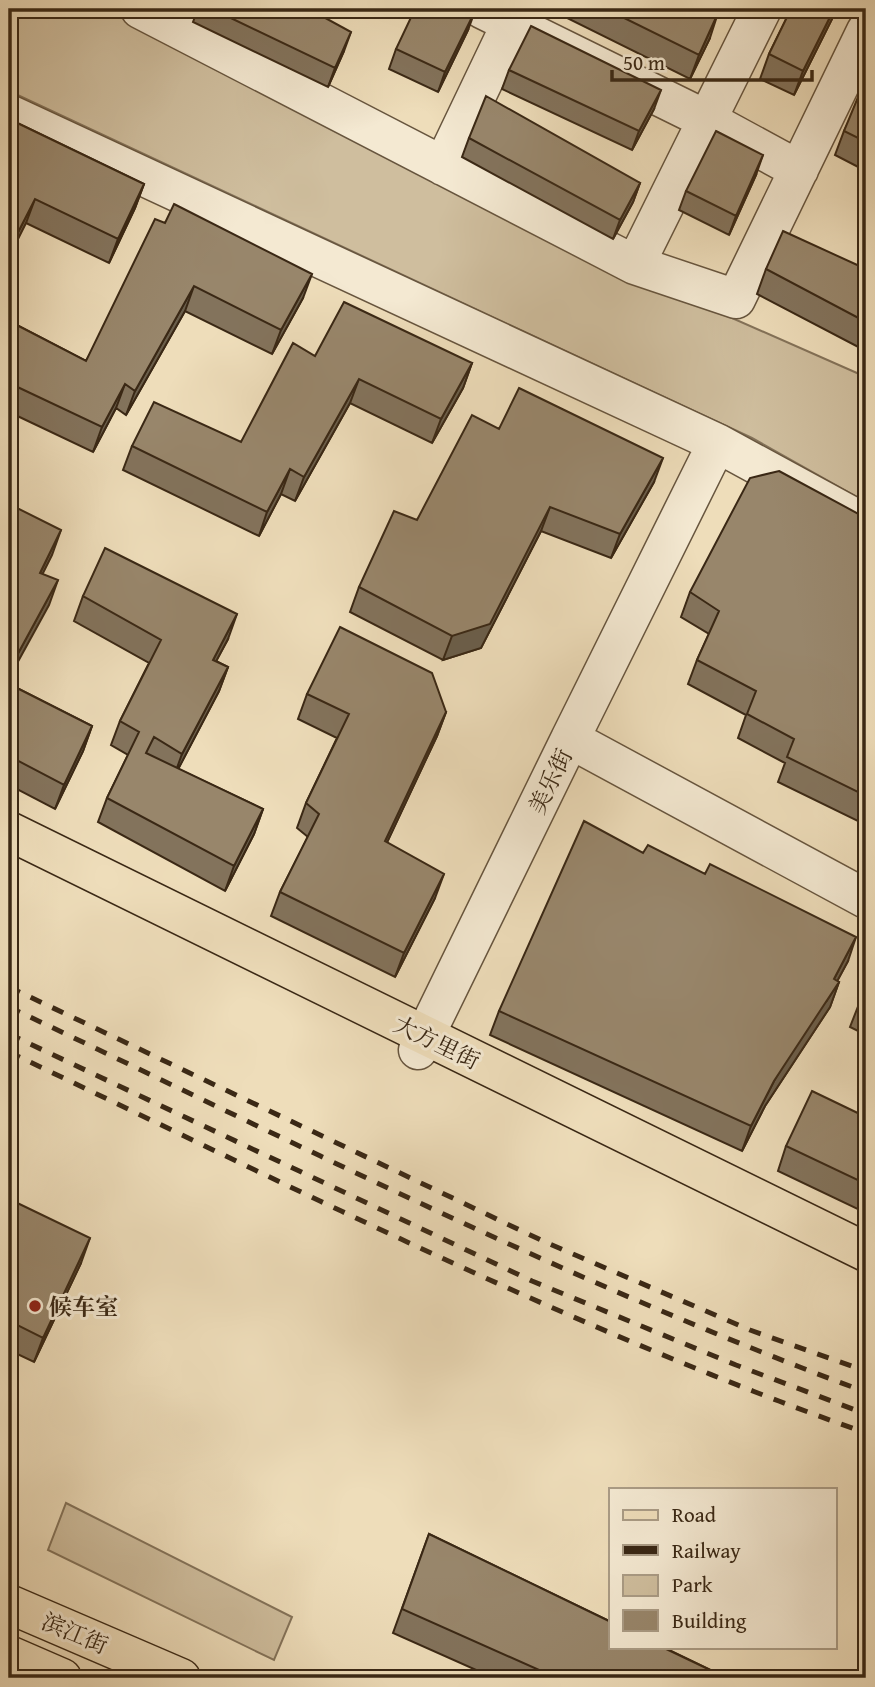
<svg xmlns="http://www.w3.org/2000/svg" width="875" height="1687" font-family="'Gentium Book Plus','Noto Serif SC',serif">
<style>
.green{fill:#cfbe9e;stroke:#84735a;stroke-width:2}
.lines{fill:none;stroke-linecap:round;stroke-linejoin:round}
.minor-casing{stroke:#67553e;stroke-width:41}
.major-casing{stroke:#3a2815;stroke-width:41}
.minor{stroke:#f4e9d2;stroke-width:38}
.major{stroke:#eeddba;stroke-width:38}
.rail{stroke:#3a2815;stroke-width:5;stroke-dasharray:12 12;stroke-linecap:butt}
.wall{fill:#83735c;stroke:#3a2815;stroke-width:2}
.shaded-wall{fill:#6a5e4b;stroke:#3a2815;stroke-width:2}
.building{fill:#98866b;stroke:#3a2815;stroke-width:2}
.poi-dot{fill:#8f2418;stroke:#f4e9d2;stroke-width:2.5}
.labels{text-anchor:middle;dominant-baseline:central;stroke-width:6;stroke-linejoin:round;paint-order:stroke}
.street-label{font-size:23px;fill:#3a2815;stroke:#f4e9d2}
.poi-label{font-size:23px;font-weight:bold;fill:#3a2815;stroke:#f4e9d2;text-anchor:start}
</style>
<rect width="100%" height="100%" fill="#eeddba"/>
<filter id="stains"><feTurbulence type="fractalNoise" baseFrequency=".00286" numOctaves="4"/><feColorMatrix values="0 0 0 0 .2 0 0 0 0 .09 0 0 0 0 .02 0 0 0 .5 -.17"/></filter>
<radialGradient id="worn" r=".72"><stop offset=".6" stop-color="#630" stop-opacity="0"/><stop offset="1" stop-color="#630" stop-opacity=".3"/></radialGradient>
<!-- green -->
<path class="green" d="M9,9h101l529,268 227,100v125l-114,-64 -743,-347z
M66,1503l226,114 -18,43 -226,-110z"/>
<g class="lines">
<defs>
<path id="minor" d="M140,9l495,256 101,34 130,-268
M482,9l225,111 92,50
M9,114l708,329 149,81
M443,166l75,-157
M635,265l127,-256
M570,739l147,-296
M418,1050l152,-311 296,160"/>
<path id="major" d="M9,831l857,421
M9,1604l172,74
M9,1655l53,23"/>
</defs>
<!-- minor casing -->
<use href="#minor" class="minor-casing"/>
<!-- major casing -->
<use href="#major" class="major-casing"/>
<!-- minor -->
<use href="#minor" class="minor"/>
<!-- major -->
<use href="#major" class="major"/>
<!-- rail -->
<path class="rail" d="M9,987l536,255 205,88 116,41
M9,1007c283,134 563,277 857,385
M9,1034l523,247 204,84 130,49
M9,1052c282,134 562,277 857,381"/>
</g>
<!-- wall -->
<path class="wall" d="M198,9h111l35,42 -16,36 -135,-65z
M556,9h153l1,29 -20,41 -135,-67z
M791,9h46l-43,86 -34,-16 9,-25z
M468,30l-30,62 -49,-23 7,-20z
M509,70l145,39 -22,41 -130,-61z
M866,86v85l-31,-16 9,-24z
M9,119l135,65 -9,24 -26,55 -83,-40z
M469,138l171,45 -7,19 -20,37 -151,-82z
M756,175l-27,60 -50,-25 7,-19z
M165,223l138,75 -31,56 -87,-43 -59,104 -10,-7 -23,44 -84,-40v-91l77,40z
M766,269h100v82l-109,-57z
M315,356l157,7 -9,25 -31,55 -82,-40 -55,98 -14,-7 -22,42 -136,-66 9,-24 109,-4z
M499,429l155,53 -43,76 -70,-27 -60,117 -38,12 -93,-48 9,-25 58,-67z
M866,518v307l-88,-43 7,-19 -47,-25 8,-23 -58,-31 9,-24 12,-26 -28,-17 9,-25z
M83,596l145,43 -12,22 12,6 -9,24 -41,78 85,40 -9,25 -29,57 -127,-69 9,-24 21,-43 -17,-10 9,-24 29,-58 -75,-42z
M9,684l83,42 -9,25 -28,58 -46,-24z
M307,694l139,18 -9,24 -50,106 48,56 -40,79 -124,-61 9,-24 28,-55 -11,-9 9,-25 31,-65 -39,-19z
M643,853l205,108 -11,20 2,1 -9,25 -65,99 -23,45 -252,-116 9,-24z
M866,986v49l-16,-8z
M866,1117v96l-88,-42 8,-25z
M9,1199l72,64 -47,99 -25,-12z
M429,1534l298,144h-233l-101,-45z"/>
<!-- shaded-wall -->
<path class="shaded-wall" d="M834,9h3l-43,86 9,-24z
M475,11l-7,19 -30,62 7,-20z
M718,13l-8,25 -20,41 9,-24z
M351,32l-7,19 -16,36 7,-19z
M661,90l-7,19 -22,41 7,-19z
M763,155l-7,20 -27,60 7,-19z
M640,183l-7,19 -20,37 7,-19z
M144,184l-9,24 -26,55 9,-24z
M35,199l-9,24 -17,34v-7z
M312,274l-9,24 -31,56 9,-24z
M194,286l-9,25 -59,104 9,-24z
M472,363l-9,25 -31,55 9,-24z
M359,379l-9,24 -55,98 9,-24z
M125,384l-9,24 -23,44 9,-25z
M663,458l-9,24 -43,76 9,-24z
M290,469l-9,25 -22,42 8,-24z
M550,507l-9,24 -60,117 -38,12 9,-24z
M61,530l-9,25 -21,42 9,-24z
M58,580l-9,25 -40,73v-8z
M237,614l-9,25 -24,45 9,-24z
M228,667l-9,24 -46,88 9,-25z
M446,712l-9,24 -61,130 9,-25z
M92,726l-9,25 -28,58 9,-24z
M263,809l-9,25 -29,57 9,-25z
M444,874l-9,24 -40,79 9,-24z
M856,937l-8,24 -22,41 13,-20 -9,25 -65,99 -23,45 9,-25 23,-45 60,-102z
M90,1238l-9,25 -47,99 9,-24z"/>
<!-- building -->
<path class="building" d="M212,9h97l42,23 -16,36z
M415,9h55l5,2 -30,61 -49,-23z
M606,9h103l9,4 -19,42z
M791,9h43l-31,62 -34,-17z
M531,26l130,64 -22,41 -130,-61z
M863,85l3,1v56l-22,-11z
M486,96l154,87 -20,37 -151,-82z
M9,119l135,65 -26,55 -83,-40 -26,51z
M716,131l47,24 -27,61 -50,-25z
M174,204l138,70 -31,56 -87,-44 -59,105 -10,-7 -23,43 -93,-44v-62l77,40 69,-142 10,4z
M783,231l83,38v53l-100,-53z
M344,302l128,61 -31,56 -82,-40 -55,98 -14,-8 -23,43 -135,-66 22,-44 87,40 52,-99 22,13z
M519,388l144,70 -43,76 -70,-27 -60,117 -38,12 -93,-49 35,-76 23,9 55,-105 27,14z
M779,471l87,47v278l-79,-39 7,-18 -47,-25 9,-23 -59,-31 22,-49 -29,-19 60,-114z
M9,504l52,26 -21,43 18,7 -49,90z
M105,548l132,66 -24,46 15,7 -46,87 -28,-17 -8,16 117,56 -29,57 -127,-68 32,-66 -19,-11 41,-81 -78,-44z
M340,627l92,46 14,39 -61,129 59,33 -40,79 -124,-61 39,-78 -13,-11 43,-89 -42,-20z
M9,684l83,42 -28,59 -55,-29z
M584,821l59,32 5,-8 57,29 5,-10 146,73 -22,42 5,3 -65,99 -23,45 -252,-115z
M866,986v20l-7,-4z
M812,1091l54,26v67l-80,-38z
M9,1199l81,39 -47,100 -34,-17z
M429,1534l182,88v25h51l65,31h-170l-155,-69z"/>
<!-- markers -->
<circle class="poi-dot" cx="35" cy="1306" r="7"/>
<g class="labels">
<!-- street labels -->
<g class="street-label">
<text transform="translate(550 781) rotate(-64)">美乐街</text>
<text transform="translate(437 1042) rotate(26)">大方里街</text>
<text transform="translate(75 1633) rotate(23)">滨江街</text>
</g>
<!-- poi labels -->
<g class="poi-label">
<text x="49" y="1306">候车室</text>
</g>
</g>
<!-- margin -->
<rect width="875" height="1687" fill="none" stroke="#eeddba" stroke-width="35"/>
<rect x="10" y="10" width="854" height="1666" fill="none" stroke="#3a2815" stroke-width="3.5"/>
<rect x="18" y="18" width="840" height="1652" fill="none" stroke="#3a2815" stroke-width="2"/>
<!-- legend -->
<rect x="609" y="1488" width="228" height="161" fill="#f4e9d2" stroke="#aa9c86" stroke-width="2"/>
<rect x="623" y="1510" width="35" height="10" fill="#eeddba" stroke="#aa9c86" stroke-width="2"/>
<text x="672" y="1522" font-size="21" fill="#3a2815">Road</text>
<rect x="623" y="1545" width="35" height="10" fill="#3a2815" stroke="#aa9c86" stroke-width="2"/>
<text x="672" y="1558" font-size="21" fill="#3a2815">Railway</text>
<rect x="623" y="1575" width="35" height="21" fill="#cfbe9e" stroke="#aa9c86" stroke-width="2"/>
<text x="672" y="1592" font-size="21" fill="#3a2815">Park</text>
<rect x="623" y="1610" width="35" height="21" fill="#98866b" stroke="#aa9c86" stroke-width="2"/>
<text x="672" y="1628" font-size="21" fill="#3a2815">Building</text>
<!-- scale -->
<path d="M612 70v10h200v-10" fill="none" stroke="#3a2815" stroke-width="3.5"/>
<text x="623" y="70" font-size="21" fill="#3a2815" stroke="#f4e9d2" stroke-width="5" paint-order="stroke">50 m</text>
<rect width="100%" height="100%" filter="url(#stains)"/>
<rect width="100%" height="100%" fill="url(#worn)"/>
</svg>
